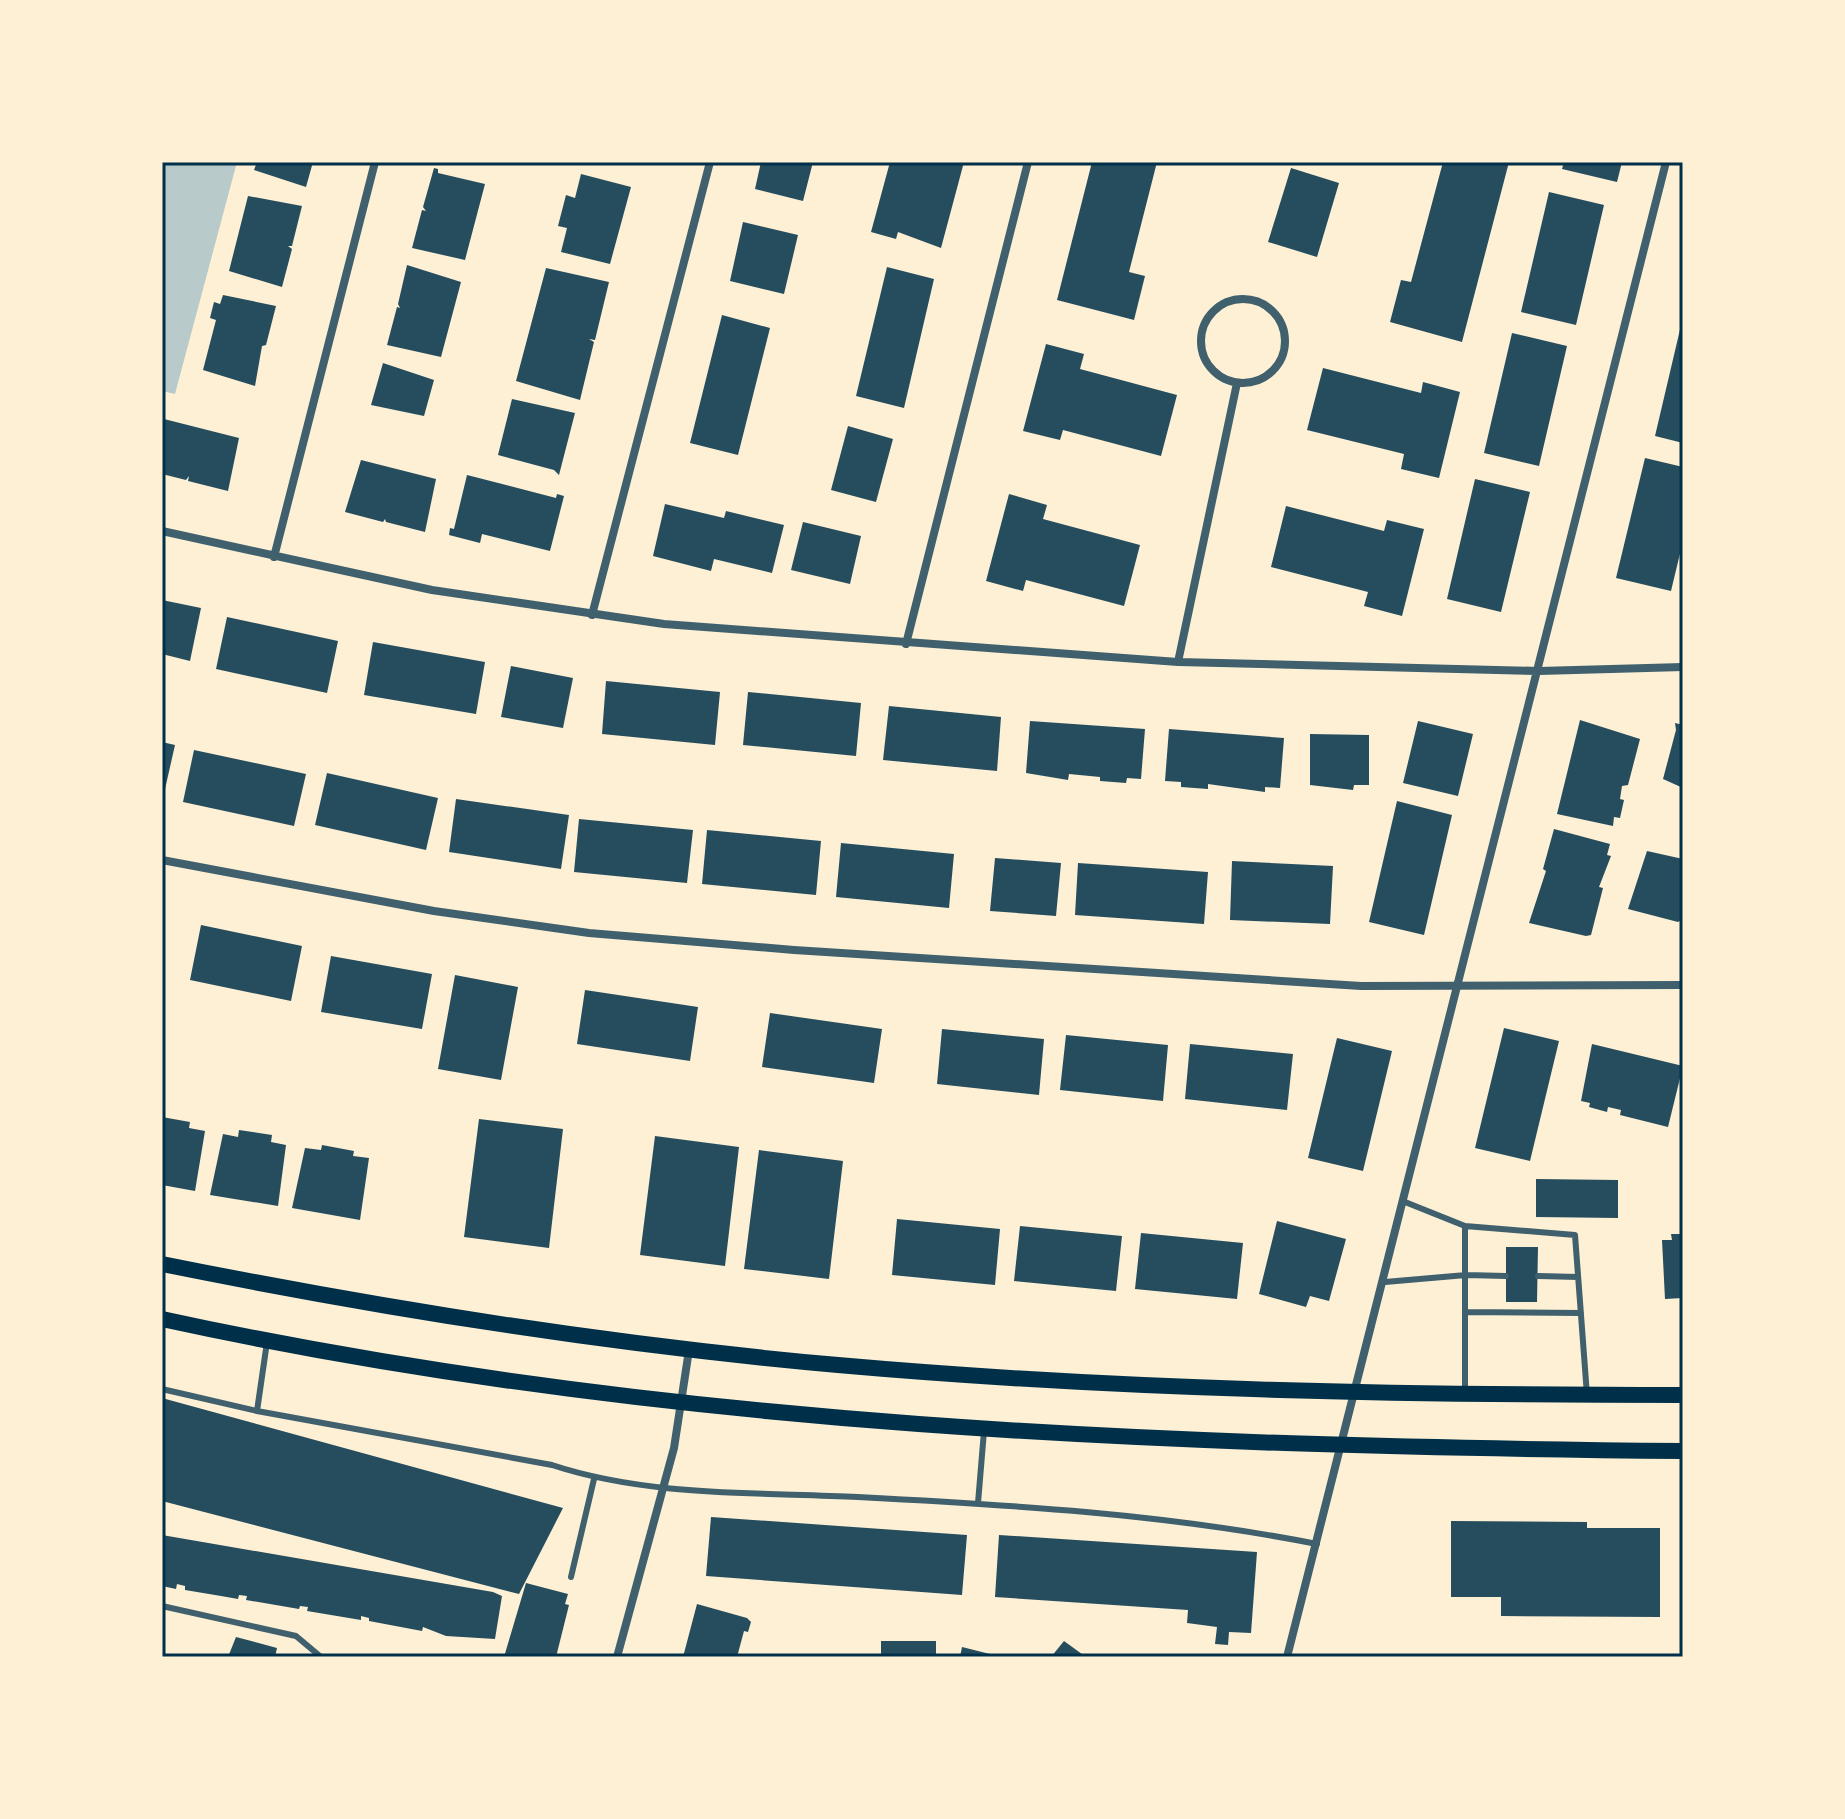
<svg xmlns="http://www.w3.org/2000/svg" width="1845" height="1819" font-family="Helvetica,sans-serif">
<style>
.green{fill:#b9caca}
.building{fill:#264d5e}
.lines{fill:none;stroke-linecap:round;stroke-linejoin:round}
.service{stroke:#3f606c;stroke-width:6}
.minor{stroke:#3f606c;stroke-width:8}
.secondary{stroke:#003049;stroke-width:16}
.neatline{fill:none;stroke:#003049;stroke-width:3}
</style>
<rect width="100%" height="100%" fill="#fdf0d5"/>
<!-- green -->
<path class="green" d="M162,162h75l-62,232 -13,-3z"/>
<!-- building -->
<path class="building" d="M257,162h56l-7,25 -52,-17z
M761,162h52l-10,39 -48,-12z
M890,162h74l-23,86 -43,-16 -2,7 -25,-7z
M1092,162h65l-28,110 16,4 -11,44 -77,-20z
M1443,162h66l-47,180 -72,-20 11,-42 10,2z
M1564,162h58l-5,20 -55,-13z
M434,168l4,1v4l47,11 -20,76 -53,-12 10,-38 4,1 -3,-4z
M1291,168l48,15 -22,74 -49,-15z
M581,174l50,13 -21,77 -49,-12 6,-24 -9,-2 8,-31 9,3z
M1549,192l55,13 -28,120 -55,-13z
M248,196l54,10 -10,40h-4l4,3 -10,38 -53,-16z
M743,222l55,13 -14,59 -54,-13z
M407,265l54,17 -20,75 -54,-12 10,-38 3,1 -2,-4z
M887,267l47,12 -30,129 -48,-12z
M546,268l63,14 -14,58 -6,-1 5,3 -14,58 -64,-19z
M223,295l53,11 -10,39 -4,1 -7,40 -52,-16 13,-50 -6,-2 4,-16 6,2z
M722,315l48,13 -32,127 -48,-12z
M1682,321l1,1v121l-28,-7z
M1512,333l55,13 -28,120 -55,-13z
M1046,344l38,10 -4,15 97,26 -16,61 -98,-26 -3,10 -37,-9z
M383,363l51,17 -10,36 -53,-11z
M1323,368l98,25 2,-11 37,10 -21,86 -38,-9 3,-15 -97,-24z
M512,399l63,14 -16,62 -5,-5 -56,-15z
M164,419l75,19 -11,53 -40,-10 1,-5 -3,4 -24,-6z
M848,426l45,13 -17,63 -45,-12z
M1645,458l38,9v74l-12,50 -55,-13z
M361,460l75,19 -11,53 -39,-10 -1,-3 -2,3 -38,-10z
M467,475l89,23 1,-4 7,2 -14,55 -68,-17 -2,9 -31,-8 1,-7 4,1z
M1475,479l55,13 -29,120 -54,-13z
M1009,494l38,11 -4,14 97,26 -16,61 -98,-26 -3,11 -37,-10z
M665,504l59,14 2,-7 58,14 -12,48 -58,-14 -3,12 -58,-15z
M1286,506l98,25 3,-11 37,9 -22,87 -38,-10 4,-14 -97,-25z
M803,522l58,14 -11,48 -59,-14z
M162,600l39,8 -11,53 -28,-7z
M227,617l111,24 -11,52 -111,-24z
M373,642l112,20 -9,52 -112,-19z
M511,666l62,12 -10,50 -62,-11z
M606,681l114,11 -5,53 -113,-11z
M748,692l113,11 -5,53 -113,-11z
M889,706l112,11 -4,54 -114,-11z
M1580,720l60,19 -12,46 -6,1 -2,13 4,1 -4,18 -6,-1 -1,9 -56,-12z
M1030,721l115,8 -4,50 -14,-1 -1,5 -26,-2v-4l-31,-3 -1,6 -42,-7z
M1418,721l55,13 -15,62 -55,-13z
M1675,723l8,2v63l-20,-9 13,-49z
M1169,729l115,9 -4,50 -15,-1v5l-57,-8v5l-27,-2v-5l-16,-1z
M1310,734l59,1v50h-15l-1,5 -43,-5z
M162,742l13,3 -12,53h-1z
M194,750l112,24 -12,52 -111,-24z
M327,773l111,25 -12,52 -111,-25z
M456,799l113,16 -8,54 -112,-17z
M1397,801l55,14 -28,120 -55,-13z
M579,819l114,11 -6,53 -113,-11z
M1554,829l56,15 -3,11 4,1 -12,31 4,1 -12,47 -5,1 -57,-13 17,-52 -3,-2z
M707,830l114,11 -5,54 -114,-11z
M841,843l113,11 -5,54 -113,-11z
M1647,851l36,8v60l-5,3 -50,-13z
M995,858l66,5 -5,53 -66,-5z
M1232,861l101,5 -3,58 -100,-4z
M1078,863l130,9 -4,52 -129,-9z
M201,925l101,21 -11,55 -101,-21z
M331,956l101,18 -10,55 -101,-17z
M455,975l63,12 -17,93 -63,-11z
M585,990l113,17 -8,54 -113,-17z
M770,1013l112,16 -8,54 -112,-16z
M1504,1028l55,13 -29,120 -55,-13z
M942,1029l102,10 -5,56 -102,-11z
M1066,1035l102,10 -5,56 -103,-11z
M1337,1038l55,13 -29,120 -55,-13z
M1190,1044l103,10 -6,56 -102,-11z
M1592,1044l91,22 -15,61 -48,-12 1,-5 -13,-3 -1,5 -18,-5 1,-4 -9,-2z
M162,1117l28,5 -1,6 16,3 -10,60 -33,-6z
M479,1119l84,10 -14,119 -85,-11z
M239,1130l33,5 -1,7 15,3 -8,61 -68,-11 13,-61 15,3z
M655,1136l84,11 -14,119 -85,-11z
M322,1145l32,6 -1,5 16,2 -9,62 -68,-12 13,-60 16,2z
M759,1150l84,11 -14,118 -85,-10z
M1536,1179l82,1v38l-82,-1z
M897,1219l103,10 -5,56 -103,-10z
M1277,1221l69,18 -17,62 -19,-5 -4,11 -47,-13z
M1020,1226l102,10 -6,55 -102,-10z
M1141,1233l102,10 -6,56 -102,-10z
M1671,1234h12v64l-18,1 -3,-59h10z
M1506,1247h32l-1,55h-31z
M162,1398l401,110 -44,86 -357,-93z
M711,1517l256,18 -5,60 -256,-19z
M1451,1521l136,1v6h73v89l-159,-1v-19h-50z
M162,1535l331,57 9,4 -7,43 -49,-3 -23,-9 -1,4 -53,-10v-3l-8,-2v4l-54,-9 1,-4 -8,-1 -1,3 -53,-9 1,-4 -8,-1 -1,4 -17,-3 -36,-6v-4l-8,-2 -1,5 -14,-3z
M999,1535l258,17 -6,81 -22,-1 -1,13 -13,-1 2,-17 -30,-4 1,-13 -193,-13z
M526,1583l42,11 -3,10 4,1 -13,52h-52z
M697,1604l50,14 4,4 -3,10 -4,-1 -7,26h-54z
M236,1637l41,11 -2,9h-47z
M881,1641h55v16h-55z
M1064,1641l22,16h-35z
M962,1647l36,9v1h-38z"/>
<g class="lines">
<!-- service -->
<path class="service" d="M1405,1202l60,24
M1538,1276l40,1
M1385,1282l81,-7 40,1
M1466,1312l115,1
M162,1389l95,22 10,-69
M1465,1391v-165l110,9 12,160
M257,1411l295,54c97,32 205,27 306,32 154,8 308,17 459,47
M978,1503l6,-72
M571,1577l23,-98
M162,1606l134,30 25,21"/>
<!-- minor -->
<path class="minor" d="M1201 341a42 42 0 1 1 84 0a42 42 0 1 1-84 0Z
M162,531l270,59 232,34 514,38 361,9 144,-4
M274,557l101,-395
M592,615l118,-453
M906,644l122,-482
M1178,662l59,-279
M162,860l272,51 155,22 205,17 567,36 322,-1
M617,1657l57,-209 15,-98
M1287,1657l379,-1495"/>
<!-- secondary -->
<path class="secondary" d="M162,1264c223,45 450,81 676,101 281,25 563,30 845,30
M162,1319c499,109 1012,127 1521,132"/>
</g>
<!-- border -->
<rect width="1845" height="1819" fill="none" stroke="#fdf0d5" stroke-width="328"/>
<rect x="164" y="164" width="1517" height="1491" class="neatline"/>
</svg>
